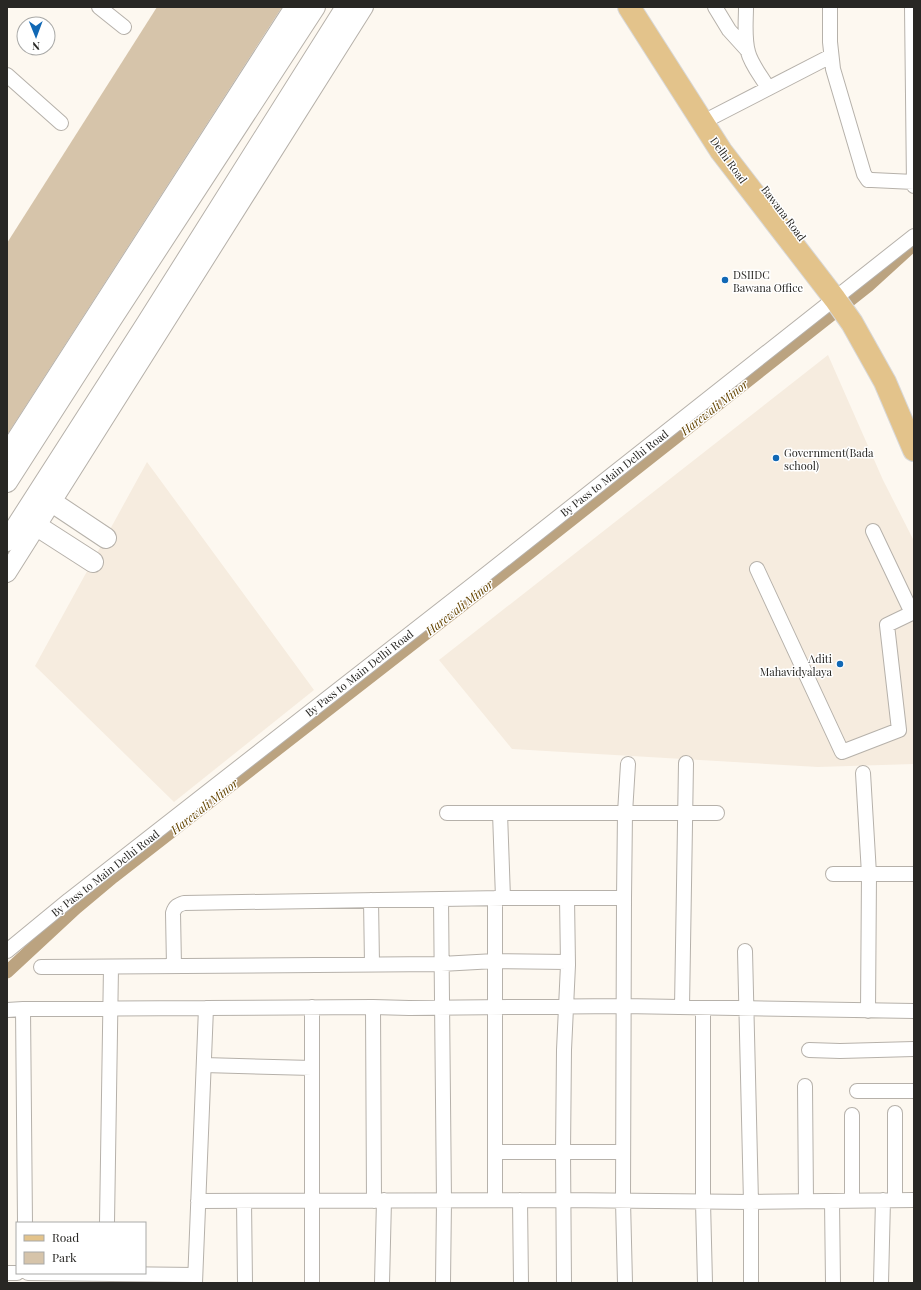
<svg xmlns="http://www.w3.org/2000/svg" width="921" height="1290" font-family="'Playfair Display',serif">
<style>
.built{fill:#f6ecdf}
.green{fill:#d6c4aa}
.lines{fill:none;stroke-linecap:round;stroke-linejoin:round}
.canal{stroke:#bba380;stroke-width:13}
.minor-casing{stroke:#b6b1aa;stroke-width:16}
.tertiary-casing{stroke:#b6b1aa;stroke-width:20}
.secondary-casing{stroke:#b6b1aa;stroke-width:22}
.primary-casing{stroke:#d8d8d8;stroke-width:24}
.minor{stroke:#fff;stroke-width:14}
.tertiary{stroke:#fff;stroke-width:18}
.secondary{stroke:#fff;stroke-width:20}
.primary{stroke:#e3c38b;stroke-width:22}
.poi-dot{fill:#1168b5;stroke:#fff;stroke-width:1.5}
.labels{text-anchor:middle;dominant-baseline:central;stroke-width:3;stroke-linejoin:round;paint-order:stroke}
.street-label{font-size:11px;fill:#282724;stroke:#fff}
.poi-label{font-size:11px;fill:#282724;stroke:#fff;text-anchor:start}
.water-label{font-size:12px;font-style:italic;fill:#644400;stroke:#fff}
</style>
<rect width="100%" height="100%" fill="#fdf8f0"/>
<!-- built -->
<path class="built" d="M828,355l55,125 31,61v223l-96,3 -306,-18 -73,-89z
M147,462l167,228 -140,112 -139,-136z"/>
<!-- green -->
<path class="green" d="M157,7h125l-275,428v-192z"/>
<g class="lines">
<!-- canal -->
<path class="canal" d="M7,972l69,-64 37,-31 415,-323 340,-268 46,-42"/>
<defs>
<path id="minor" d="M99,7l25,20
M715,7l14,23 19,21
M746,7c0,14 -2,31 2,45 3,12 13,24 20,36
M830,7v35l3,27 31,105 4,6h4l42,2
M912,7l2,179
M7,75l54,48
M703,122l128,-66
M873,531l39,82
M757,569l85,183 57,-22 -12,-105 27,-13
M863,773l6,101 -1,137
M447,813h270
M500,813l3,85
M833,874h81
M624,898l-1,303 2,82
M441,899l3,302 -1,82
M371,900l1,64
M7,951l62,-51 407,-318 438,-346
M745,951l6,251v81
M174,966l-1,-53c2,-7 5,-8 11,-10l319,-5h121l1,-85 3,-49
M41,967l400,-3 54,-3 72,1
M373,1007l1,194
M682,1007l4,-244
M703,1008v194l2,81
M23,1009l2,214
M7,1010l16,-1 183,-1
M809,1050l31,1 74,-2
M204,1065l108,3
M805,1086l1,115
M857,1091h57
M895,1113v87
M495,1152h128
M495,1200v-302
M520,1200l1,83
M198,1201l365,-1 188,2 163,-2
M244,1201l1,82
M832,1201l1,82
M852,1201v-86
M107,1223l4,-256
M7,1273h10
M28,1273l167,2
M195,1283l11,-275 167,-1 36,1 214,-2 291,5
M312,1283v-276
M382,1283l2,-83
M564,1283l-1,-131 1,-102 4,-85 -1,-67
M881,1283l2,-83"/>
<path id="tertiary" d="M7,453l287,-446
M7,573l357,-566"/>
<path id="secondary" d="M7,482l102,-159 206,-316
M52,502l54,36
M37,526l56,36
M7,541l138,-215 201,-319"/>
<path id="primary" d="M629,7l92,144 114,148 17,24 33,59 29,68"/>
</defs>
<!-- minor casing -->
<use href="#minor" class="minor-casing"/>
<!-- tertiary casing -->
<use href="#tertiary" class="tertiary-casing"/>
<!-- secondary casing -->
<use href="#secondary" class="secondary-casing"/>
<!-- primary casing -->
<use href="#primary" class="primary-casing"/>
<!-- minor -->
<use href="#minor" class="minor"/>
<!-- tertiary -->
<use href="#tertiary" class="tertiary"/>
<!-- secondary -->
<use href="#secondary" class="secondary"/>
<!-- primary -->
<use href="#primary" class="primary"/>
</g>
<!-- markers -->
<g class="poi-dot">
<circle cx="725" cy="280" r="4"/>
<circle cx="776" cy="458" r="4"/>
<circle cx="840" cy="664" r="4"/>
</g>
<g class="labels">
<!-- street labels -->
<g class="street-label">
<text transform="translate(729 160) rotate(54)">Delhi Road</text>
<text transform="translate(784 213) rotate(53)">Bawana Road</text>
<text transform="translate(614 473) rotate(-38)">By Pass to Main Delhi Road</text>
<text transform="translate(359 673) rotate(-38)">By Pass to Main Delhi Road</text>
<text transform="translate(105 873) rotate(-38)">By Pass to Main Delhi Road</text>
</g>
<!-- poi labels -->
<g class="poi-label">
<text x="733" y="274">DSIIDC<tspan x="733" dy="13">Bawana Office</tspan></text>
<text x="784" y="452">Government(Bada<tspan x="784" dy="13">school)</tspan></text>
<text x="832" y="658" text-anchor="end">Aditi<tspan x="832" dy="13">Mahavidyalaya</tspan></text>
</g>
<!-- water labels -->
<g class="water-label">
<text transform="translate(714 407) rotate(-38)">Harewali Minor</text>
<text transform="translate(459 607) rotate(-38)">Harewali Minor</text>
<text transform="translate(204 806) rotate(-38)">Harewali Minor</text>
</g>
</g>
<!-- border -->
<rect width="921" height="1290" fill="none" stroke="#282724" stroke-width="16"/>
<!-- legend -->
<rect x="16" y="1222" width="130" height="52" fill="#ffffff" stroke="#a9a9a7"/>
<rect x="24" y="1235" width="20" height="6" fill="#e3c38b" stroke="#a9a9a7"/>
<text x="52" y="1242" font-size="12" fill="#282724">Road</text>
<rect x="24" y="1252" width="20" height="12" fill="#d6c4aa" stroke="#a9a9a7"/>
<text x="52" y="1262" font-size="12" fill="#282724">Park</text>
<!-- north arrow -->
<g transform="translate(36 36) rotate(179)"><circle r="19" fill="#ffffff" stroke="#a9a9a7"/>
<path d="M0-3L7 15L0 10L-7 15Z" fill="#1168b5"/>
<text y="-6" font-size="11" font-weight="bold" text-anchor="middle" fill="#282724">N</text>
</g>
</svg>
